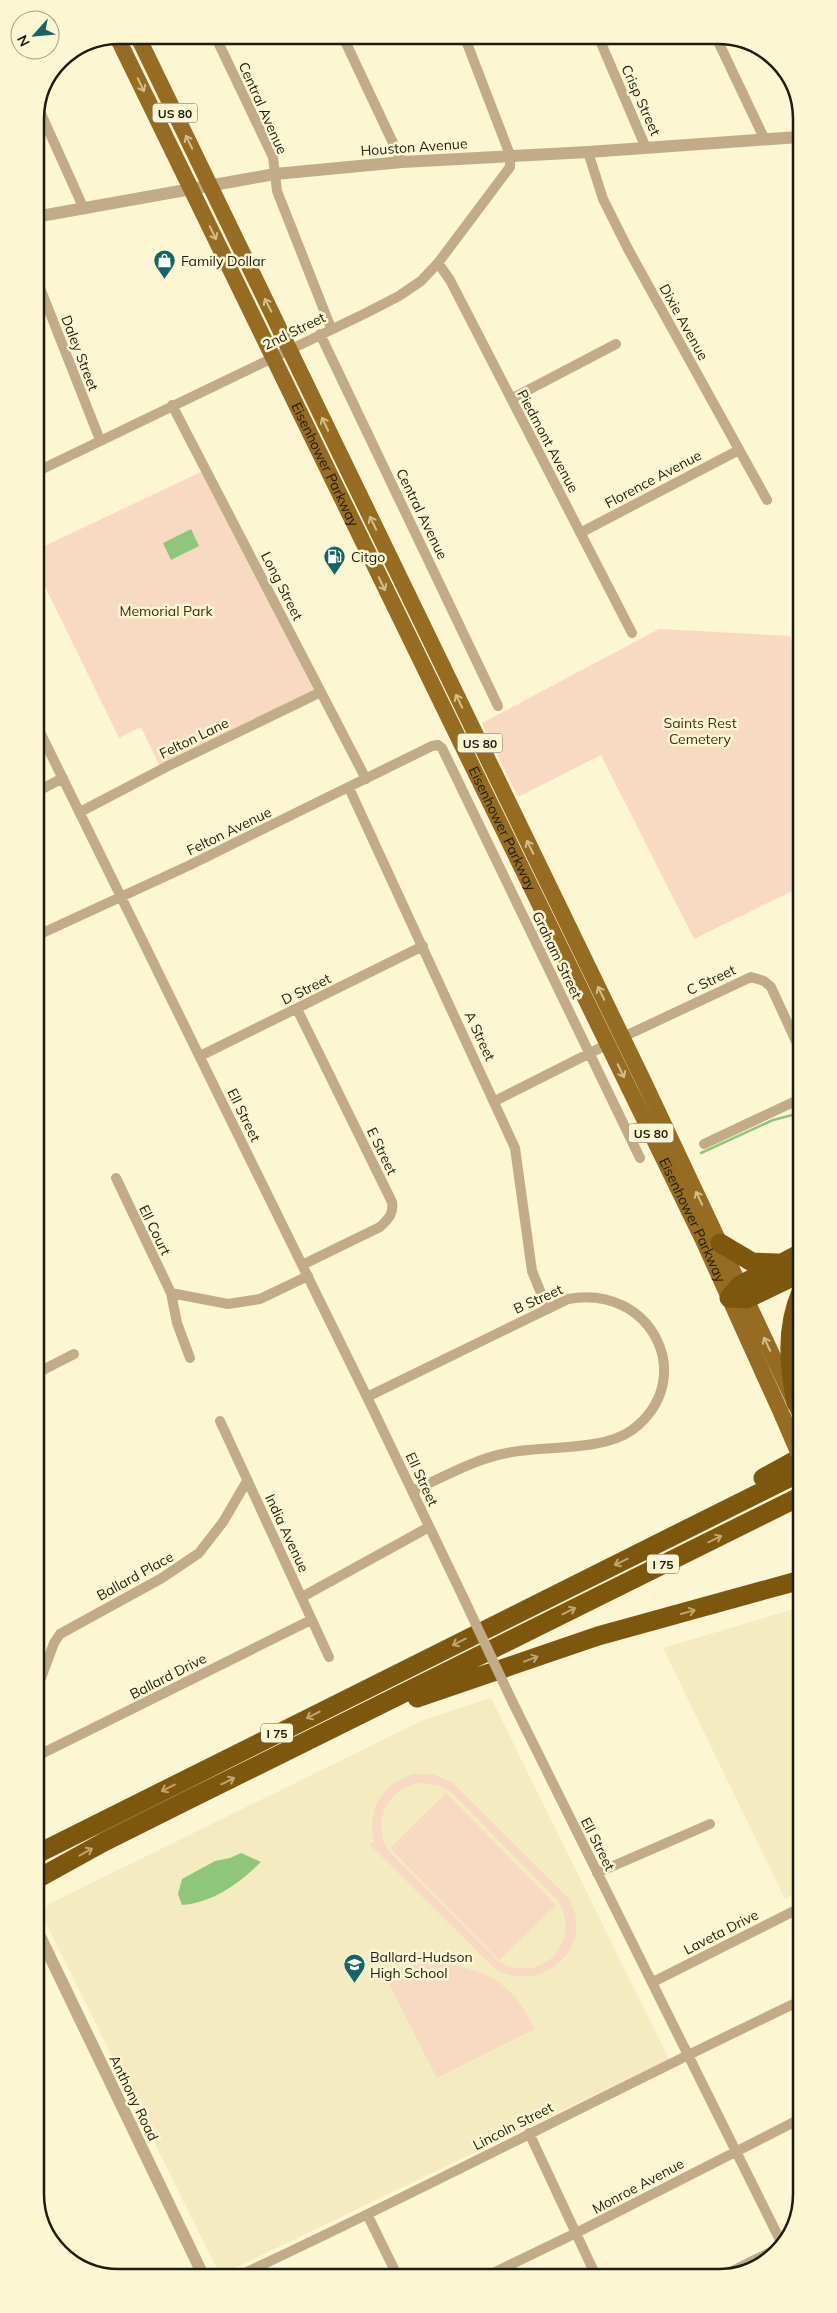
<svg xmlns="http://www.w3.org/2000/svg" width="837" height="2313" font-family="Mulish,sans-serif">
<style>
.built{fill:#f4ebc0}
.green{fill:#f8d9c2;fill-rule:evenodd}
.water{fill:#8ec77b}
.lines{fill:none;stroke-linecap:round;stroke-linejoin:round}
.stream{stroke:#8ec77b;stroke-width:2.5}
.minor{stroke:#c2ab88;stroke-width:10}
.tertiary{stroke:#c2ab88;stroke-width:12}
.primary{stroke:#956c21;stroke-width:16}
.motorway{stroke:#7d570d;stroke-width:19}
.minor-bridge{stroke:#c2ab88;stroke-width:10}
.primary-bridge{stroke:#956c21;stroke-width:16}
.oneway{stroke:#d3bf8c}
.oneway2{stroke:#bda670}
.labels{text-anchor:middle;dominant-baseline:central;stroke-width:5;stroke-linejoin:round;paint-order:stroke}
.shield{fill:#fdf6d3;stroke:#625d4a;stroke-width:1}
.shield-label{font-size:12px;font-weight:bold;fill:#1f1c0f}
.street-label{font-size:14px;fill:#1f1c0f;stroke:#fdf6d3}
.poi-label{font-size:14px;fill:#1f1c0f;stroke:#fdf6d3;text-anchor:start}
.park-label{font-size:14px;fill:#48290f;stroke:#fdf6d3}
.rim{fill:none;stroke:#1f1c0f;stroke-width:2.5}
</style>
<rect width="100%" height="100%" fill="#fdf6d3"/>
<!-- built -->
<path class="built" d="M801,1607l1,283 -17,9 -122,-251z
M491,1698l178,361 -449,216 -181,-366 384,-189z"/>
<!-- green -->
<path class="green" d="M205,470l111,225 -155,74 -20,-42 -22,11 -83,-170v-18z
M659,629l131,7 10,38v213l-106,52 -93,-184 -83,42 -36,-74z
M415,1774h18l20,9 115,115c30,48 -26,98 -73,71l-125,-124 4,-4c-8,-31 10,-60 41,-67zM418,1783l19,2 13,6 108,110c26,41 -19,87 -61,59l-108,-109c-18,-27 -3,-61 29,-68z
M446,1793l110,112 -57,55 -109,-112z
M429,1962c55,6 80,16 106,67l-98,49 -52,-102 18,-8z"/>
<!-- water -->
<path class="water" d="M191,529l8,17 -28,14 -8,-17z
M241,1853l20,9c-22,21 -46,40 -79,43l-4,-11 4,-15 33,-18 15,-3z"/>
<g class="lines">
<!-- stream -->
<path class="stream" d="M701,1153l72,-33 27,-7"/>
<!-- minor -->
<path class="minor" d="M715,35l50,105
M598,36l48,112
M344,39l58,123
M217,40l56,117 4,34 54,137
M38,107l46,102
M588,152l15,47 25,50 139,251
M438,263l12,17 182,353
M35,275l65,165
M320,334l178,372
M511,399l105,-55
M172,405l194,374
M36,472l330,-159 33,-17 22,-15 17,-18 72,-96v-12l-45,-117
M580,533l159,-83
M36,724l331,673 97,202
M349,788l166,360 17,123 15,37
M36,792l27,-14
M80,812l88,-46 153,-74
M36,936l154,-71 242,-119 6,-1 4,3 198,410
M297,1009l95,193c2,12 -4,17 -12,25l-78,38
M618,1035l5,2 128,-60 13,4 7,6 29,63
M200,1056l223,-110
M495,1101l113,-57 4,2
M704,1144l96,-45
M116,1178l55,115 57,11 32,-5 48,-23
M171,1293l6,30 13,35
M37,1373l37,-19
M367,1397l201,-98c83,-16 132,80 64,131 -30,22 -89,15 -125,23 -33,6 -65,25 -95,38
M220,1421l109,236
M302,1597l127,-70
M37,1689l17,-46 6,-9 102,-56 37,-25 24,-31 24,-41
M513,1703l270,543
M37,1756l274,-136
M597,1873l113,-49
M653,1982l149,-75
M529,2133l67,143
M368,2216l30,61
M724,2275l59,-29
M487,2276l89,-43 226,-115
M236,2277c190,-88 376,-187 566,-277"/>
<!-- tertiary -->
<path class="tertiary" d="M35,217l240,-43 127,-12 186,-10 211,-15
M38,1932l166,345"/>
<!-- primary -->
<g class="primary">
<path id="s1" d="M119,41l583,1197 81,179"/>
<path d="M140,41l504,1041 157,334"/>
</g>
<!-- motorway -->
<path class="motorway" d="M720,1243l32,19 26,1
M729,1298l11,-13 61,-32
M729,1298l18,1 54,-26
M796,1403c-7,-37 -11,-74 5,-111
M763,1478l38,-21
M417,1698l181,-62 203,-56
M37,1854l764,-382
M37,1879l67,-37 80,-40 617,-306"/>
<!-- minor-bridge -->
<path class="minor-bridge" d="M464,1599l49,104"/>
<!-- primary-bridge -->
<path class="primary-bridge" d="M783,1417l18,42"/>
</g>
<!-- one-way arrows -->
<defs><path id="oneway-shaft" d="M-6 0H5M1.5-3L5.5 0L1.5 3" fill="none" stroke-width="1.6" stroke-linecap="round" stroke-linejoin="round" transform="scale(1.25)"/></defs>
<g class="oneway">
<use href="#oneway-shaft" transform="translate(141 85) rotate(64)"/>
<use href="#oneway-shaft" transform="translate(189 142) rotate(-116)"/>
<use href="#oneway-shaft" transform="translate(213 233) rotate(64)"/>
<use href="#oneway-shaft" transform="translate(268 305) rotate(-117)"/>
<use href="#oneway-shaft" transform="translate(325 424) rotate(-115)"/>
<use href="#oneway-shaft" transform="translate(373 523) rotate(-116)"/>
<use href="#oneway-shaft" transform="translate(382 584) rotate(64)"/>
<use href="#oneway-shaft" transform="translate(459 701) rotate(-116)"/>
<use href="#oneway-shaft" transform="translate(530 847) rotate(-116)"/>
<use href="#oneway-shaft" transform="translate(601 993) rotate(-116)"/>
<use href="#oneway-shaft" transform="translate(621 1071) rotate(64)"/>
<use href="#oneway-shaft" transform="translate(699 1198) rotate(-115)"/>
<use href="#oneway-shaft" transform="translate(767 1344) rotate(-115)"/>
</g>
<g class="oneway2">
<use href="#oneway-shaft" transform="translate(715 1539) rotate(-26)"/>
<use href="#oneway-shaft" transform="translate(621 1562) rotate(154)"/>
<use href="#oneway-shaft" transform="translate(569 1611) rotate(-26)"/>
<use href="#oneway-shaft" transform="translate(688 1612) rotate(-15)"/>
<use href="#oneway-shaft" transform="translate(459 1642) rotate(153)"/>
<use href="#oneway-shaft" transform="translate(531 1659) rotate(-20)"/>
<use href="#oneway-shaft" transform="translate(313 1715) rotate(153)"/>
<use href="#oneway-shaft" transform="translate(228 1781) rotate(-26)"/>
<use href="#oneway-shaft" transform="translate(168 1788) rotate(153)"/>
<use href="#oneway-shaft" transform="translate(86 1852) rotate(-29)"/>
</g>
<!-- icons -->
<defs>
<symbol id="shop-pin" viewBox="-11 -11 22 30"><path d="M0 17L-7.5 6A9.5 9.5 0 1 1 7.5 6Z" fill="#156567" stroke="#fdf6d3"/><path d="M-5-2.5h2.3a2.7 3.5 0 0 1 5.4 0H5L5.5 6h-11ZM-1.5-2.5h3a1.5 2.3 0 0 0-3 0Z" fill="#fff"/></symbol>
<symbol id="fuel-pin" viewBox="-11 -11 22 30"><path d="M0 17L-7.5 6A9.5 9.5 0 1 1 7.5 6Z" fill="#156567" stroke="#fdf6d3"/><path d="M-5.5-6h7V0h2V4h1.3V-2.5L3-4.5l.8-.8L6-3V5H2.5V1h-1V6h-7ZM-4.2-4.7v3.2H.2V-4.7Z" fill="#fff"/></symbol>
<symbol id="school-pin" viewBox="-11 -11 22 30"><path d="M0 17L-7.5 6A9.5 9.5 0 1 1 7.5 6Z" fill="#156567" stroke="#fdf6d3"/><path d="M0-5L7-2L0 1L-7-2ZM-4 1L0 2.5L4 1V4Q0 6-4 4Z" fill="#fff"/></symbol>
</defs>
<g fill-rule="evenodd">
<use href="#shop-pin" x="152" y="248" width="25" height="34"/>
<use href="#fuel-pin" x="322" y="544" width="25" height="34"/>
<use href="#school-pin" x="342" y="1952" width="25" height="34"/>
</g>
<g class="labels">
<!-- shield labels -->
<g class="shield">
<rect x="152.5" y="103.5" width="45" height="19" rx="4"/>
<rect x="457.5" y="733.5" width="45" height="19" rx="4"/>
<rect x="628.5" y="1123.5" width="45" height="19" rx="4"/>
<rect x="647" y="1554.5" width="32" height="19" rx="4"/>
<rect x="261" y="1723.5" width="32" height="19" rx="4"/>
</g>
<g class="shield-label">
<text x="175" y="113">US 80</text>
<text x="480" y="743">US 80</text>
<text x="651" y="1133">US 80</text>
<text x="663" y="1564">I 75</text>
<text x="277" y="1733">I 75</text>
</g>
<!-- street labels -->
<g class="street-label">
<text transform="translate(641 100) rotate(66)">Crisp Street</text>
<text transform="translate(263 108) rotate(66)">Central Avenue</text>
<text transform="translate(414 147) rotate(-4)">Houston Avenue</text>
<text transform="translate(684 322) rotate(61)">Dixie Avenue</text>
<text transform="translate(294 331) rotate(-26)">2nd Street</text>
<text transform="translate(80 353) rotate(69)">Daley Street</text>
<text transform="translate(548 441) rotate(62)">Piedmont Avenue</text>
<text stroke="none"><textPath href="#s1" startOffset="471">Eisenhower Parkway</textPath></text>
<text transform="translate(653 479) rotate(-28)">Florence Avenue</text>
<text transform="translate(422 514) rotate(64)">Central Avenue</text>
<text transform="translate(282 586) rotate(63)">Long Street</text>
<text transform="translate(194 738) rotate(-26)">Felton Lane</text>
<text stroke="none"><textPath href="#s1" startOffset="876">Eisenhower Parkway</textPath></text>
<text transform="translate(229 831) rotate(-26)">Felton Avenue</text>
<text transform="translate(557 955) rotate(64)">Graham Street</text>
<text transform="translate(711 980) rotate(-25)">C Street</text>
<text transform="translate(306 989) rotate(-26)">D Street</text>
<text transform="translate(480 1036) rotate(65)">A Street</text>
<text transform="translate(244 1115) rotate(64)">Ell Street</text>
<text transform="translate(382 1151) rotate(64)">E Street</text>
<text stroke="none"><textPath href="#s1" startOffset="1311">Eisenhower Parkway</textPath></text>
<text transform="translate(155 1230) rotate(64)">Ell Court</text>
<text transform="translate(538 1299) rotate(-24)">B Street</text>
<text transform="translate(422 1479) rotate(65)">Ell Street</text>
<text transform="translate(287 1533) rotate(65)">India Avenue</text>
<text transform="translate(135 1576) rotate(-29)">Ballard Place</text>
<text transform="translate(168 1676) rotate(-27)">Ballard Drive</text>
<text transform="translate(598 1844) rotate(63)">Ell Street</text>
<text transform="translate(721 1932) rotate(-27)">Laveta Drive</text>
<text transform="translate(134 2098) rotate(64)">Anthony Road</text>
<text transform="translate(513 2126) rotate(-27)">Lincoln Street</text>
<text transform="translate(638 2186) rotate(-28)">Monroe Avenue</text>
</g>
<!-- poi labels -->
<g class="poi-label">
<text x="181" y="261">Family Dollar</text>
<text x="351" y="557">Citgo</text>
<text x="370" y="1957">Ballard-Hudson<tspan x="370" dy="16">High School</tspan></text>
</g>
<!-- park labels -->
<g class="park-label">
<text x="166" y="611">Memorial Park</text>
<text x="700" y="723">Saints Rest<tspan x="700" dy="16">Cemetery</tspan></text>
</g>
</g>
<!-- crop -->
<path d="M0 0H837V2313H0ZM119 44H718A75 75 0 0 1 793 119V2194A75 75 0 0 1 718 2269H119A75 75 0 0 1 44 2194V119A75 75 0 0 1 119 44Z" fill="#fdf6d3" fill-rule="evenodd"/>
<path class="rim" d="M119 44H718A75 75 0 0 1 793 119V2194A75 75 0 0 1 718 2269H119A75 75 0 0 1 44 2194V119A75 75 0 0 1 119 44Z"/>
<!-- north arrow -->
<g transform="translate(35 35) rotate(243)"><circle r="24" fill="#fdf6d3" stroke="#a49f85"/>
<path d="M0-4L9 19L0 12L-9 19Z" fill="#156567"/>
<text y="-8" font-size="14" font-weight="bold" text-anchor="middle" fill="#1f1c0f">N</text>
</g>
</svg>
